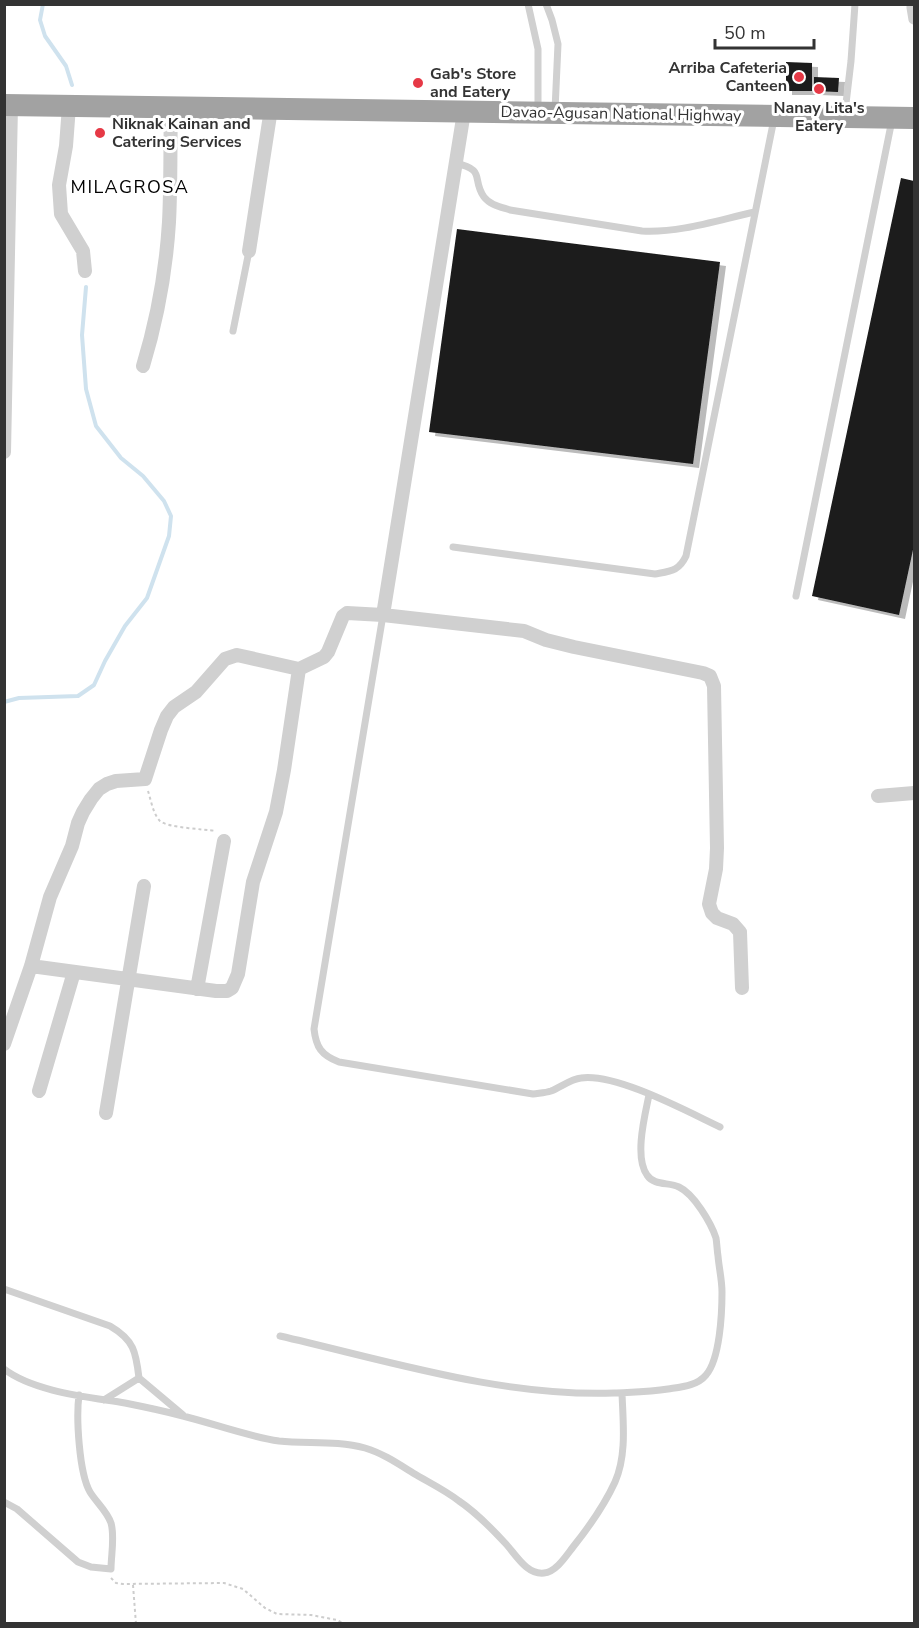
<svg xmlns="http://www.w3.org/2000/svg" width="919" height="1628" font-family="'Nunito Sans',sans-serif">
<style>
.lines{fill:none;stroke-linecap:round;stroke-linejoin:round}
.stream{stroke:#cfe2ee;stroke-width:4}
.building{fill:#1a1a1a;filter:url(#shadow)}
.path{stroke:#cdcdcd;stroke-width:2;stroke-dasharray:3 3;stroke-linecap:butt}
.service{stroke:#d0d0d0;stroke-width:7}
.minor{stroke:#d0d0d0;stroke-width:14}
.trunk{stroke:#a2a2a2;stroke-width:22}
.poi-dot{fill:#e63946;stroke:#fff;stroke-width:2}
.labels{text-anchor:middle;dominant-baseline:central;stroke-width:6;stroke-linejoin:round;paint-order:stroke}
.poi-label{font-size:16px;font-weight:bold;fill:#333;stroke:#fff;text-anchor:start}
.street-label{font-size:16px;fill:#333;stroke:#fff}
.neighbourhood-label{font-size:18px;letter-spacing:1.5px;fill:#000;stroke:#fff}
</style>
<defs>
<filter id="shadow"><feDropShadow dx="6" dy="4" stdDeviation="0" flood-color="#0004"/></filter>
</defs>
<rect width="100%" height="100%" fill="#fff"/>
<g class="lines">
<!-- stream -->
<path class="stream" d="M43,4l-3,16 5,16 21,30 6,19
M4,702l15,-4 59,-2 16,-11 11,-24 20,-35 22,-28 22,-62 2,-20 -7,-15 -21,-25 -22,-18 -25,-32 -10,-37 -4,-54 4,-48"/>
</g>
<!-- building -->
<path class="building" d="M786,62l26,1v28h-26z
M814,77l25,1 -1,14 -24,-1z
M901,178l13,3v364l-15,70 -87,-19z
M457,229l263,33 -27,202 -264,-32z"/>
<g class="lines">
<!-- path -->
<path class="path" d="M148,791c3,9 5,23 12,30 8,7 44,8 56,10
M111,1578l5,5 7,1 101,-1 19,6 22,19 12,6 34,1 26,5 7,4
M133,1585l3,39"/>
<!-- service -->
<path class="service" d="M528,4l10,45v60
M546,4l6,16 6,24 -3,66
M910,4v4l2,12 2,1
M845,112l6,-51 4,-57
M455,163c32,7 16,16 29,34 6,8 17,10 26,13l132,21c38,2 76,-11 113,-19
M233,331l16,-80
M453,547l202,27c16,-3 24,-3 31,-18l88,-437
M796,596l96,-476
M383,615l-69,414c2,18 7,26 25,33l194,32c6,-1 12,-1 18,-3 10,-4 20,-12 30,-13 35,-5 105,33 139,49
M4,1289l106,37c24,14 26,26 29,52l44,37
M280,1336c109,25 222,61 334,57 19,-1 36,-1 54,-4 13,-2 29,-3 38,-14 14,-16 16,-62 16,-83 0,-12 -3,-24 -4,-36 -1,-6 -1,-12 -2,-18 -5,-15 -22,-44 -37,-51 -10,-5 -25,-1 -32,-12 -13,-18 -2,-60 2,-80
M4,1369c30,23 85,28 121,34 20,4 39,8 58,13 32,8 63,20 96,25 28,3 58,-1 86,7 17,5 32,15 48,25 15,9 32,17 46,28 15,10 35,30 47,43 10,11 21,31 38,29 12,-1 22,-17 29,-26 16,-20 31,-41 42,-65 12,-27 8,-60 7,-89
M104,1400l35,-22
M4,1502l13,7 61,53 13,5 20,2c0,-14 4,-32 0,-46 -4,-12 -15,-21 -21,-31 -11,-19 -14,-75 -11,-97"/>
<!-- minor -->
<path class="minor" d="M69,106l-3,40 -7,39 2,29 22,37 2,20
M249,251l22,-142
M143,366c14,-46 23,-95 26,-144 2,-38 1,-76 2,-114
M4,452l7,-347
M383,615l81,-503
M878,796l36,-3
M31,966l185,25h11l5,-3 6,-14 15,-92 23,-70 8,-42 15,-101
M197,989l27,-148
M4,1044l27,-78 19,-69 22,-51 6,-23 5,-11 8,-13 8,-10 8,-5 9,-3 29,-2 16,-49 6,-14 7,-9 22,-15 29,-33 12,-4 62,14 25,-12 4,-5 15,-36 4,-3 36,2 141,16 22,9 28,7 129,26 7,3 4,10 3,162 -1,21 -7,35 3,9 5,5 16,6 7,8 2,56
M39,1091l35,-119
M106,1113l38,-227"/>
<!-- trunk -->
<path class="trunk" d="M4,105l910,13"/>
</g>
<!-- markers -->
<g class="poi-dot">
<circle cx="799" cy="77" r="6"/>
<circle cx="418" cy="83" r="6"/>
<circle cx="819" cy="89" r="6"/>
<circle cx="100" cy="133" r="6"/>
</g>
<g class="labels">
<!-- poi labels -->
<g class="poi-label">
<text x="787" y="68" text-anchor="end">Arriba Cafeteria<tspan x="787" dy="18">Canteen</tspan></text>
<text x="430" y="74">Gab's Store<tspan x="430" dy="18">and Eatery</tspan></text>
<text x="819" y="108" text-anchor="middle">Nanay Lita's<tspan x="819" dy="18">Eatery</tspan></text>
<text x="112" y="124">Niknak Kainan and<tspan x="112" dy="18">Catering Services</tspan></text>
</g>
<!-- street labels -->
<g class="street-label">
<text transform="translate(621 114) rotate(1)">Davao-Agusan National Highway</text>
</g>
<!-- neighbourhood labels -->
<g class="neighbourhood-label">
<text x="130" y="187">MILAGROSA</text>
</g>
</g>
<!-- border -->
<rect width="919" height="1628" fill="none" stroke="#333333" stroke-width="12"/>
<!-- scale -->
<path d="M715 39v9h99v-9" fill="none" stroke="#333333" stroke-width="3"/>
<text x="724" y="39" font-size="18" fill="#333333" stroke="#ffffff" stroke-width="4.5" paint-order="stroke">50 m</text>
</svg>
